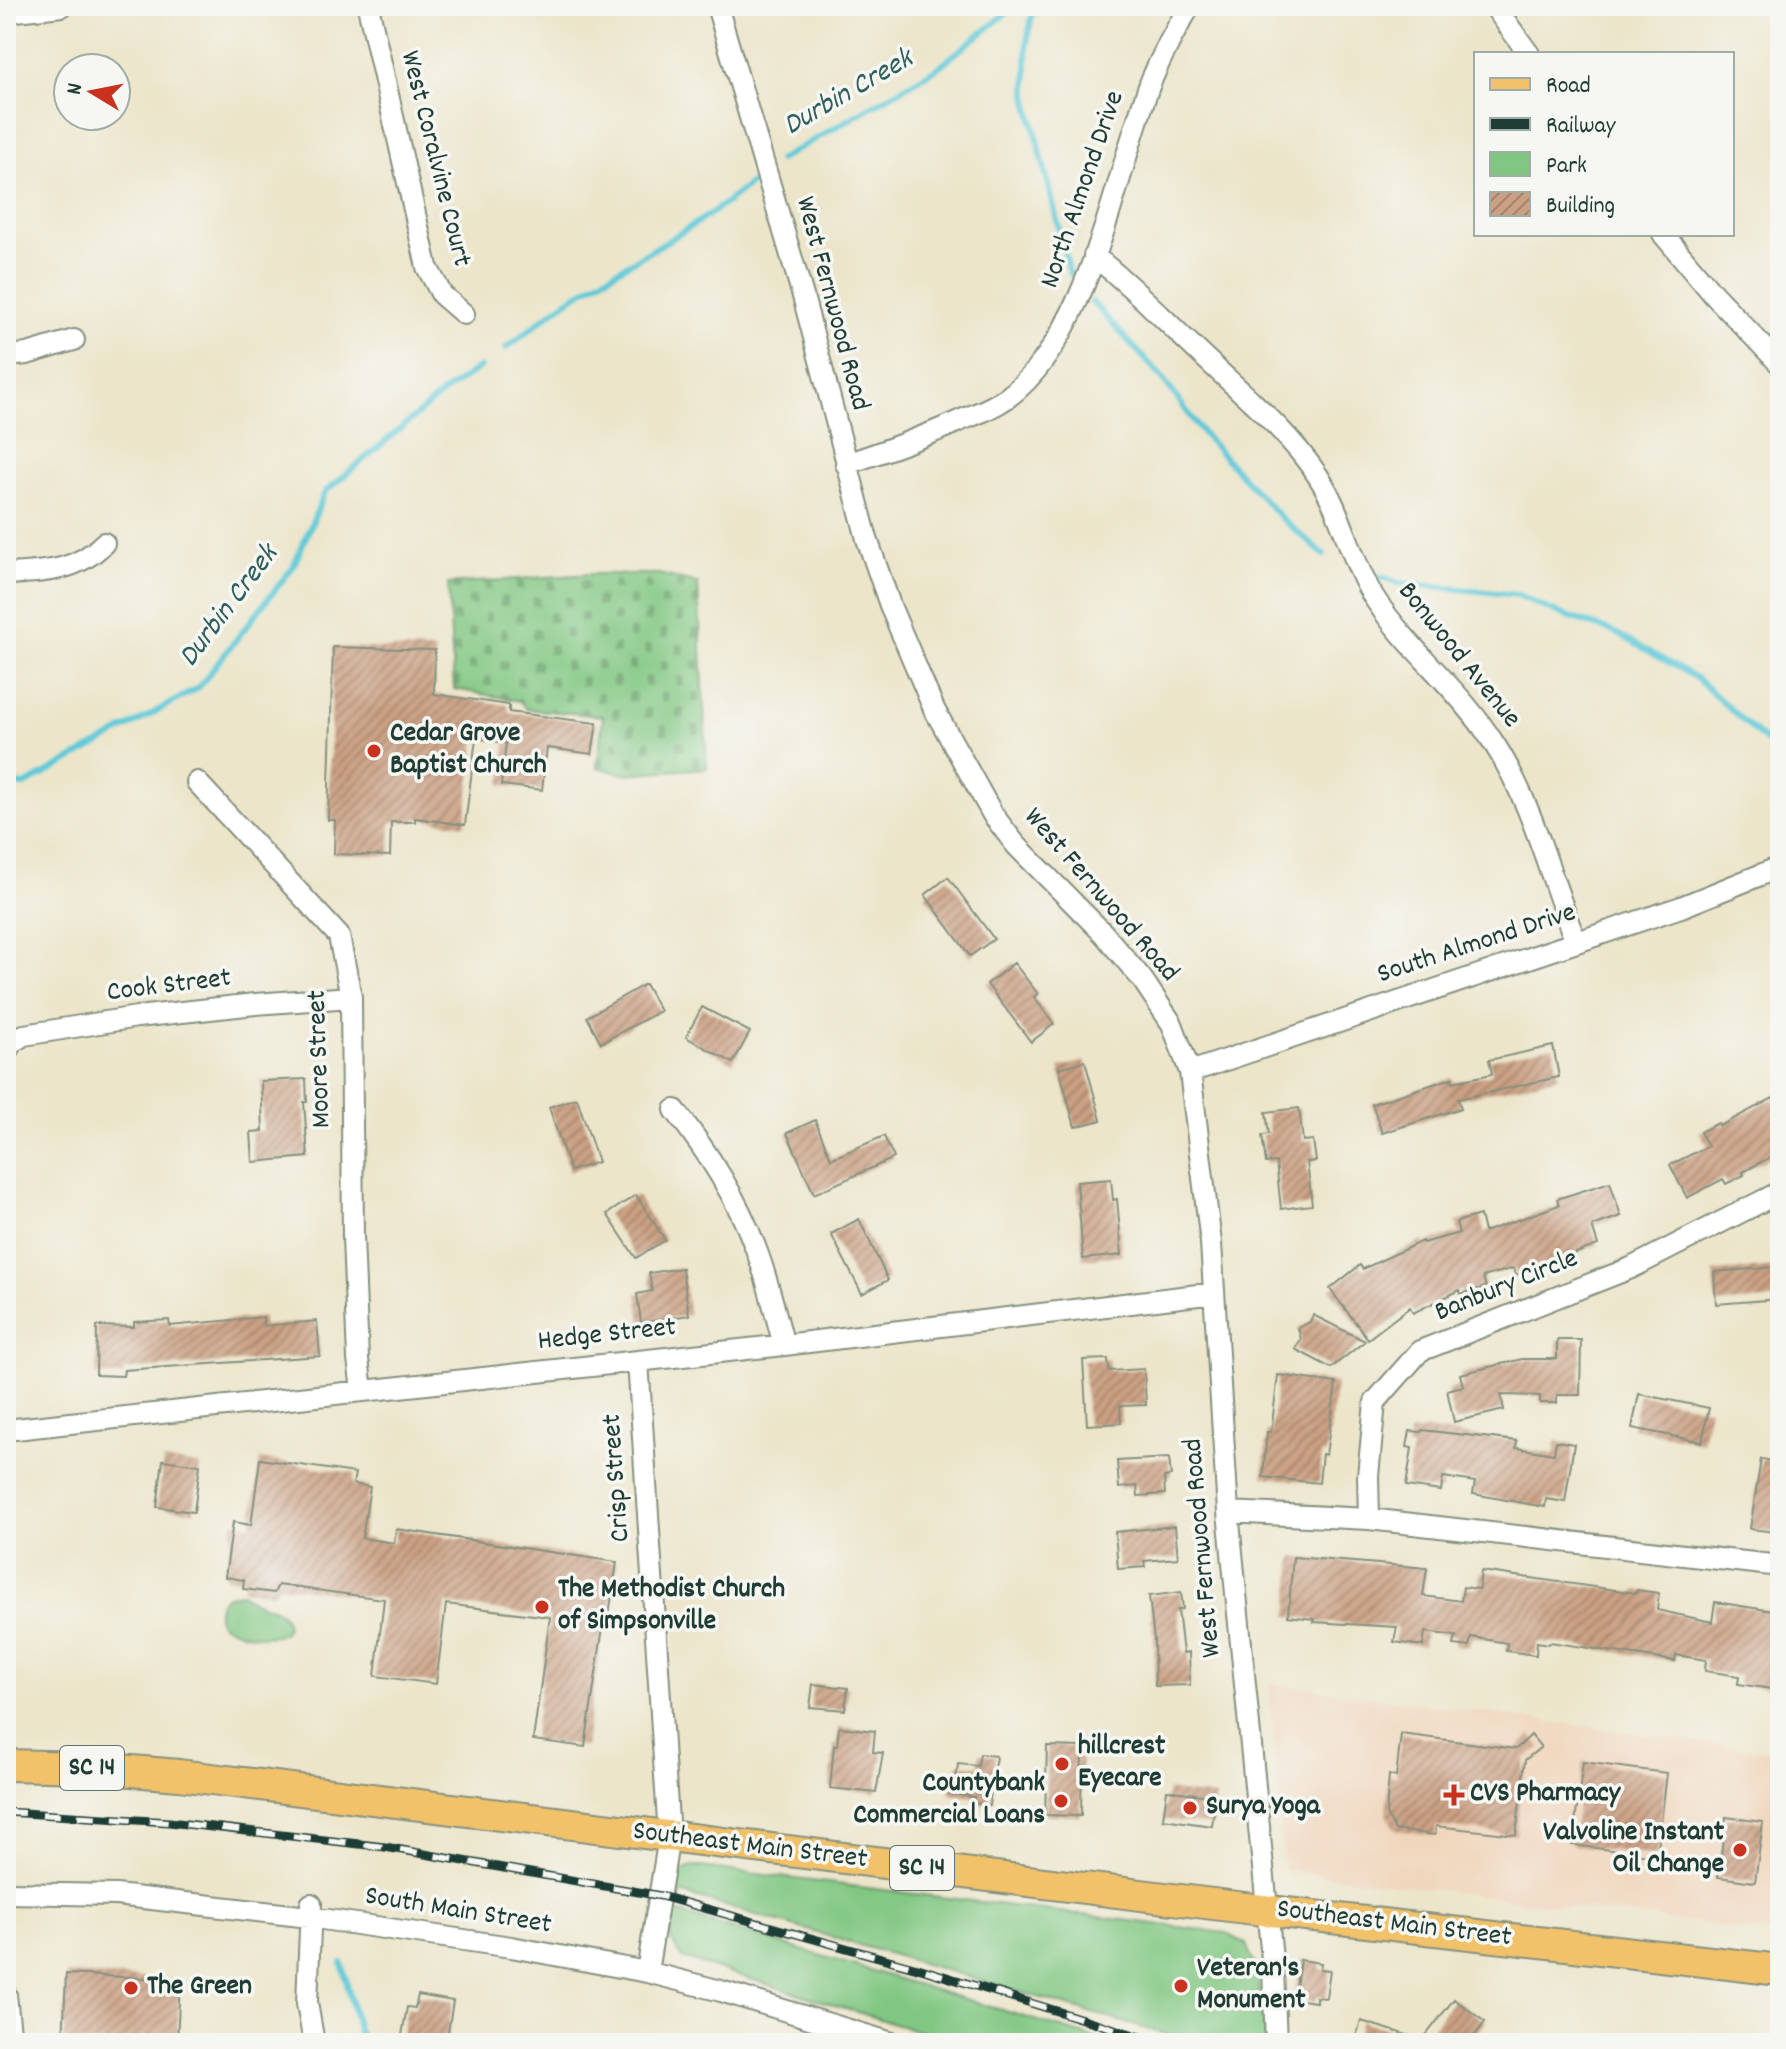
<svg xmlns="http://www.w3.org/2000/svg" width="1786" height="2049" font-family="Dekko,sans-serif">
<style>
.built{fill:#f0d6bc}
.green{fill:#81c782;stroke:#50825b;stroke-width:2}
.cemetery{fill:url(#cemetery-stones);stroke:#50825b;stroke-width:2}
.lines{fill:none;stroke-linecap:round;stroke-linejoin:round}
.stream{stroke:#5ec9d8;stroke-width:6}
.building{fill:url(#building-hatch)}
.minor-casing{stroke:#86917f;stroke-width:24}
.primary-casing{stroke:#86917f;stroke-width:34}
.minor{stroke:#fff;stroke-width:20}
.primary{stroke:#f2c26a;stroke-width:30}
.rail-casing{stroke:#1f3d34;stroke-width:9}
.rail{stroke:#f6f6f2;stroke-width:6;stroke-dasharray:18;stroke-linecap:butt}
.poi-dot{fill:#c8321e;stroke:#f6f6f2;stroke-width:3}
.labels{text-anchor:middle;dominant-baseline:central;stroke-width:7;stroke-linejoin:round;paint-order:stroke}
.shield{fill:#f6f6f2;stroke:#60746d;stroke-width:2}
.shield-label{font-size:26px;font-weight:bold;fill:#1f3d34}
.street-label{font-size:28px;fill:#1f3d34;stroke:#f6f6f2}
.poi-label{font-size:28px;font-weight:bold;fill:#1f3d34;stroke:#f6f6f2;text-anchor:start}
.water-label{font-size:30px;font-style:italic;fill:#2f605d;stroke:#f6f6f2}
</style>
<defs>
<pattern id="cemetery-stones" width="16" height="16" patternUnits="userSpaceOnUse" patternTransform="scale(2)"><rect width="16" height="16" fill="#81c782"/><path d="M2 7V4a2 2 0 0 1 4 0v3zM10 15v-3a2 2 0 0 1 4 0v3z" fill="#69a36b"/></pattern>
<pattern id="building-hatch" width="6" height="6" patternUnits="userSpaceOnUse" patternTransform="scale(2)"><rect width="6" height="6" fill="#cba083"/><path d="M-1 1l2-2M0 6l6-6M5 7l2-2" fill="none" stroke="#a4846c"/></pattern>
</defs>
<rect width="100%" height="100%" fill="#f6f6f2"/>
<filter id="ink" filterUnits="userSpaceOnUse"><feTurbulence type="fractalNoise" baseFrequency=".0125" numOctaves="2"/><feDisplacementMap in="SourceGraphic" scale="16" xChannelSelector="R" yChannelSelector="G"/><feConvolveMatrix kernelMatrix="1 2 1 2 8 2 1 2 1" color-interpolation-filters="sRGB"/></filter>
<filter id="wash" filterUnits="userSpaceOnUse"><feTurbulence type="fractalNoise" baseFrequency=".006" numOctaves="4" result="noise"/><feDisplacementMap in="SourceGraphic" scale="32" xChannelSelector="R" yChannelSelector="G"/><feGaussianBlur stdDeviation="1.8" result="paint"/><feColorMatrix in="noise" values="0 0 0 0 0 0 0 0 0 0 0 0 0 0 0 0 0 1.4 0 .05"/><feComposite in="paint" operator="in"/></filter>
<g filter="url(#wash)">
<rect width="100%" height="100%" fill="#ece5ca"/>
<!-- built -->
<path class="built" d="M1269,1683l511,70v181l-496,-64z"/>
<!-- green -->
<path class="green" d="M242,1593c18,17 44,10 45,35l-5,6c-23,4 -43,2 -63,-12 -4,-20 3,-27 23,-29z
M693,1866l533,67 20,11 11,27 9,72h-71l-518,-151 2,-19z
M673,1911l438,132h-153l-276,-85c-11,-14 -17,-30 -9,-47z"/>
<!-- cemetery -->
<path class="cemetery" d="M591,574h68l39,10 9,184 -84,6 -26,-7 6,-51 -77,-7 -6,-8 -66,-12 -6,-105z"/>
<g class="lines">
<!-- stream -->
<path class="stream" d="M1034,6l-7,36v54l43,178
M779,160l157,-91 80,-63
M1092,302l69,74 43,59 76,82 44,38
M506,348c24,-17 44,-37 69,-52 59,-38 124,-68 177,-114
M1379,576l20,7 119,12 32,15 64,22 82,46 84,76
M6,784l19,1 173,-97 95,-121 32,-75 119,-100 36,-25
M342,1963l16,67 6,13"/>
</g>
<g id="blocks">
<!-- building -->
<path class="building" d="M333,647l102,3 -1,44 75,11v7l88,11 -5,31 -45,-6 -5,42 -41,-5 5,-42 -30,-5 -11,87 -50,-7v4h-24l-1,34 -56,-2 1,-34h-7z
M948,877l46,62 -24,17 -45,-61z
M1014,963l24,31 -4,3 20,27 -23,18 -44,-58z
M645,984l15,27 -59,32 -14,-26z
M702,1007l48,25 -17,31 -47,-26z
M1553,1046l6,31 -101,22 3,9 -79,25 -10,-29 80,-26 1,4 39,-8 -3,-14z
M1085,1061l16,59 -26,7 -16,-59z
M306,1079l1,23h-3l4,55 -55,5 -2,-30 12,-1 -2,-50z
M577,1098l21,64 -28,9 -21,-64z
M1773,1098l7,14v40l-37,20 1,3 -18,9 -3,-5 -36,19 -17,-33 38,-19 -8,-14 18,-9 2,3z
M1299,1108l4,33 10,-1 3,21 -9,1 5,43 -31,4 -5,-47 -10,1 -4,-28 7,-1 -3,-22z
M815,1120l16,39 53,-23 10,22 -80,36 -27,-61z
M1111,1179l2,21 4,-1 5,56 -39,4 -6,-77z
M1610,1182l11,34 -29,10 6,19 -82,30 -2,-7 -31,9 3,10 -25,7 -1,-4 -47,23 -3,-6 -42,32 -38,-50 30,-24 3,4 59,-28 1,2 36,-10 -3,-11 24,-7 4,17 75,-27 -2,-6z
M636,1195l29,45 -29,18 -29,-44z
M859,1219l29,61 -26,14 -31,-60z
M1777,1267l2,32 -63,5 -2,-32z
M682,1268l7,47 -48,8 -4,-29 15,-3 -3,-18z
M1313,1315l52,26 -34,27 -36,-19 6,-10 -3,-11 12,-6z
M263,1317v9l54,-5 3,35 -196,14 -1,6 -27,-1 1,-49 37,1v-5l35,-2 1,6z
M1557,1340h24l-1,55h-23v8h-17v-7l-39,-1 3,15 -50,12 -7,-32 16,-4 -3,-12 62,-15h35z
M1108,1359l1,12 35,-2 2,36 -26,1 1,17 -34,2 -4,-65z
M1278,1375l58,8 -10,72 -4,-1 -3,29 -56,-6 4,-45h4z
M1639,1394l70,14 -7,34 -70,-14z
M1422,1430l95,11 -1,7 38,6 2,-13 18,3 -9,58 -19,-3 -1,8 -72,-13 2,-12 -32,-5 -2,14 -35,-5 6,-38 -5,-1 3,-16 11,1z
M1169,1458l2,18 -7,1 1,17 -27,2 -1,-10 -18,2 -2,-27z
M260,1459l95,14 -2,11 17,3 -8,51 32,5 2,-14 221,33 -10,66 -4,-1 -18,120 -52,-7 17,-123 -104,-13 -10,80 -61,-8 9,-77 -106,-14 -4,8 -31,-4 1,-9 -19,-3 8,-55 18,3z
M1761,1459l19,3v39l-5,31 -25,-3z
M163,1460l37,5 -6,47 -37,-5z
M1175,1526l3,32 -34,3 1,6 -27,2 -3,-37z
M1293,1557l134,11 -4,28 38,5 2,-14 16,2 2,-18 155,22 1,-3 22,3 -2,17 55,12 3,-20 65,10v43h-3l-5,34 -34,-5 1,-8 -34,-5 1,-11 -30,-5 -1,6 -125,-19 -1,2 -12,-2 -1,13 -30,-4 1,-8 -36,-6 -2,10 -15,-2 2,-9 -31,-4 -2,14 -29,-4 3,-15 -83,-5 1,-3 -27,-3z
M1181,1592l2,17 -5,1 5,43 6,-1 1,33 -35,1 -1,-46 -5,-44z
M813,1684l35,4 -3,22 -35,-3z
M839,1727l36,4 -2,21 10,1 -7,40 -46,-5 4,-43h3z
M1401,1734l115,15 15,-14 10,12 -16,13 -9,75 -80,-9 -1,9 -40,-5 -9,-16 3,-39 7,2z
M1047,1746l35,1 -1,69 -36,-1z
M980,1754l16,2 -7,50 -15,-3v-6l-25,-3 2,-15h5l2,-15 20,2z
M1583,1762l84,11 -10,83 -85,-11z
M1167,1790l49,7 -4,29 -49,-7z
M1726,1817l37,5 -8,60 -37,-5z
M1300,1960l21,3 -1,6 10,1 -4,28 -10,-1v5l-22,-3z
M66,1974l114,6 -3,63h-114z
M418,1995l35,6 -6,38 -5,-1 -1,5 -40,-2 6,-34 8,1z
M1454,1999l31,23 -16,21h-49z
M1361,2021l59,18v4h-66z"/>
</g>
</g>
<g filter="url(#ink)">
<use href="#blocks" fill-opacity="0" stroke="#86917f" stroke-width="2"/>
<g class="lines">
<defs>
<path id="minor" d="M368,6l59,261 15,28 22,19
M717,6l86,290 64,243 24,69 43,101 59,106 23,30 87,88 39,46 30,45 18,48 21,171 17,269 45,457 3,74
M1494,6l35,48
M6,12l56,-6
M1663,234l51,61 66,69
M1094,256c40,31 74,68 111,102 39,37 83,73 113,118 26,40 33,88 59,126 34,50 83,88 116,140 40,61 56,133 83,200
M6,356l21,-2 47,-14
M846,464c39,-13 76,-26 113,-43 17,-7 34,-13 49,-24 82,-61 107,-223 143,-316 11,-26 24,-51 39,-75
M6,574c36,-2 71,-2 98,-31
M197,782l142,154 12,61 2,240 5,122 4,31
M6,1056l5,-13 13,-8 113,-18 118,-13 96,-7
M1190,1072l491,-165 99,-40
M675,1110c33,43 62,87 81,139 12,31 19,64 28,96
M1780,1192l-149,76 -211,83 -45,51 -7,74 1,43 411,47
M638,1361l31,476 -22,135
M6,1430l778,-85 430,-52
M1228,1512l141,7
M6,1893l110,2 193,22 202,30 136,25 74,19 171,52
M311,1904l-4,99 7,40
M6,1995l5,48"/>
<path id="primary" d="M6,1765l78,2 95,8 1058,132 543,63"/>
</defs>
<!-- minor casing -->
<use href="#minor" class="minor-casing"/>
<!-- primary casing -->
<use href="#primary" class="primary-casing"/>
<!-- minor -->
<use href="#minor" class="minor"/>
<!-- primary -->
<use href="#primary" class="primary"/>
<defs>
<path id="rail" d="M6,1812l163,10 216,25 276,49 260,73 239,74"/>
</defs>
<!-- rail casing -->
<use href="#rail" class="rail-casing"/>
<!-- rail -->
<use href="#rail" class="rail"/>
</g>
</g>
<!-- markers -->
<g class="poi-dot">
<circle cx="374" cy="751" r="8"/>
<circle cx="542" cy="1607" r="8"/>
<circle cx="1062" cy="1764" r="8"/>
<path d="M1450 1783h8v8h8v8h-8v8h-8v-8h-8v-8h8z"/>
<circle cx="1061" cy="1801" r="8"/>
<circle cx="1190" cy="1808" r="8"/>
<circle cx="1740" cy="1850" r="8"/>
<circle cx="1181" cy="1986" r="8"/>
<circle cx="131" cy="1988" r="8"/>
</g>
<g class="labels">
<!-- shield labels -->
<g class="shield">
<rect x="60" y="1746" width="64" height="44" rx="6"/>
<rect x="890" y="1846" width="64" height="44" rx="6"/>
</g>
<g class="shield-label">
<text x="92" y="1768">SC 14</text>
<text x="922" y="1868">SC 14</text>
</g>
<!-- street labels -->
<g class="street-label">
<text transform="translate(434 159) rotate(76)">West Coralvine Court</text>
<text transform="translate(1084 190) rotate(-71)">North Almond Drive</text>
<text transform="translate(831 304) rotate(75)">West Fernwood Road</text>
<text transform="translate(1458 656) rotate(51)">Bonwood Avenue</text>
<text transform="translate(1100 896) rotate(49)">West Fernwood Road</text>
<text transform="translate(1477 945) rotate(-18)">South Almond Drive</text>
<text transform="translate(169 987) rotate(-7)">Cook Street</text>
<text transform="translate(321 1059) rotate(-92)">Moore Street</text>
<text transform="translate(1507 1287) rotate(-22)">Banbury Circle</text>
<text transform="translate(607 1336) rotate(-6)">Hedge Street</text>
<text transform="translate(618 1478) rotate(-94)">Crisp Street</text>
<text transform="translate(1204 1548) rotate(-95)">West Fernwood Road</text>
<text transform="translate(750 1847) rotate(7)">Southeast Main Street</text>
<text transform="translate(458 1912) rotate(9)">South Main Street</text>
<text transform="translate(1394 1925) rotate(7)">Southeast Main Street</text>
</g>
<!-- poi labels -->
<g class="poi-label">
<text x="390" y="735">Cedar Grove<tspan x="390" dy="32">Baptist Church</tspan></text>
<text x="558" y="1591">The Methodist Church<tspan x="558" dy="32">of Simpsonville</tspan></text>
<text x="1078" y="1748">hillcrest<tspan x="1078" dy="32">Eyecare</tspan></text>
<text x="1045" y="1785" text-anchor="end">Countybank<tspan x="1045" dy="32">Commercial Loans</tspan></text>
<text x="1470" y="1795">CVS Pharmacy</text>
<text x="1206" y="1808">Surya Yoga</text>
<text x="1724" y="1834" text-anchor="end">Valvoline Instant<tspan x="1724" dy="32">Oil Change</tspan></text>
<text x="1197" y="1970">Veteran's<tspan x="1197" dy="32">Monument</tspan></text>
<text x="147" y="1988">The Green</text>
</g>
<!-- water labels -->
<g class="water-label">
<text transform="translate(849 94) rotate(-30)">Durbin Creek</text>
<text transform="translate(230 607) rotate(-53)">Durbin Creek</text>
</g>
</g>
<!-- margin -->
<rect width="1786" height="2049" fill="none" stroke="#f6f6f2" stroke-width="32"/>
<!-- legend -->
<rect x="1474" y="52" width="260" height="184" fill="#f6f6f2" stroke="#a0aca6" stroke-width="2"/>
<rect x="1490" y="78" width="40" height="12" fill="#f2c26a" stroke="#a0aca6" stroke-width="2"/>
<text x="1546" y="92" font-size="24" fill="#1f3d34">Road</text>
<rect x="1490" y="118" width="40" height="12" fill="#1f3d34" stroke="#a0aca6" stroke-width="2"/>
<text x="1546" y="132" font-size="24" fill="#1f3d34">Railway</text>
<rect x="1490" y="152" width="40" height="24" fill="#81c782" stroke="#a0aca6" stroke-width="2"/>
<text x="1546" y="172" font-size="24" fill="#1f3d34">Park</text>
<rect x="1490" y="192" width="40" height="24" fill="url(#building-hatch)" stroke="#a0aca6" stroke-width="2"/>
<text x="1546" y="212" font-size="24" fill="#1f3d34">Building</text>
<!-- north arrow -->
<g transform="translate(92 92) rotate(280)"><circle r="38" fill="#f6f6f2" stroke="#a0aca6" stroke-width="2"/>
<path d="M0-6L14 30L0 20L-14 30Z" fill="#c8321e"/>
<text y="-12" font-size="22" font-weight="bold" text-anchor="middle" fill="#1f3d34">N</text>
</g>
</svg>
